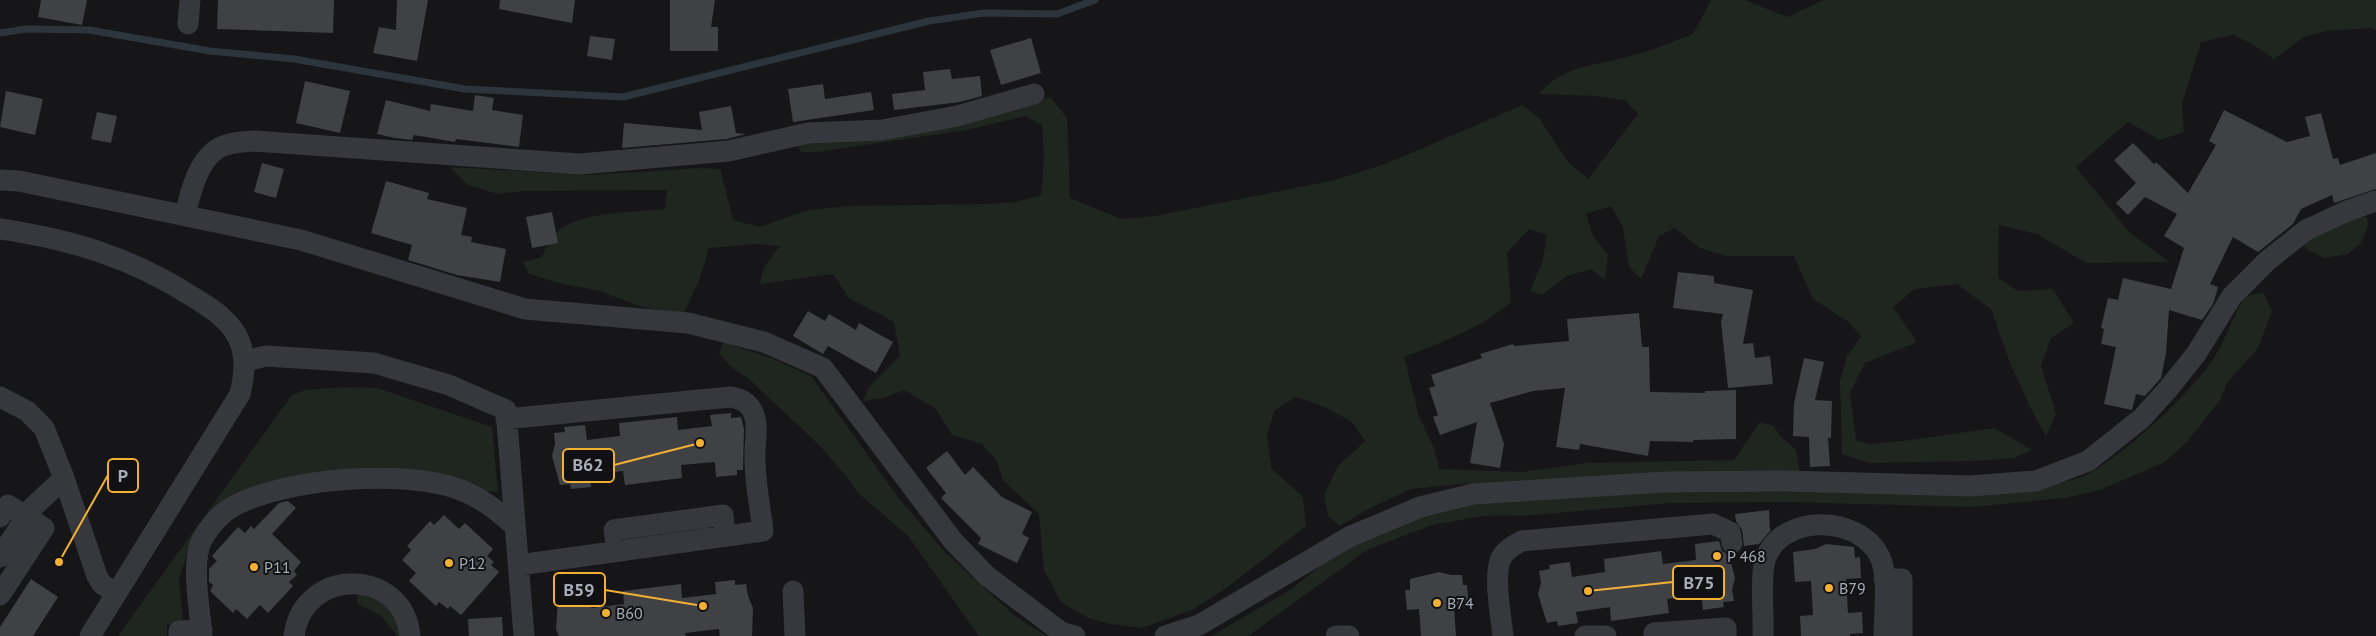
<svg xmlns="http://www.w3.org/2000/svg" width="2376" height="636" font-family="'PT Sans',sans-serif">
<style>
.green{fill:#1e261f}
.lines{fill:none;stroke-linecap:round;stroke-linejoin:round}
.stream{stroke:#2c353c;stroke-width:7}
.building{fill:#404145}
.street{stroke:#37383d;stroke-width:21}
.poi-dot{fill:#f2b134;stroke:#111113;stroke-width:2}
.labels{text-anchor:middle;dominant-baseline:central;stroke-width:4;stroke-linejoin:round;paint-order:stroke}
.poi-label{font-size:16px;fill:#a8adb8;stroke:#111113;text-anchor:start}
.leader{fill:none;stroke:#f2b134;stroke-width:2}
.callout-dot{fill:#f2b134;stroke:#111113;stroke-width:2}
.callout{fill:#111113;stroke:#f2b134;stroke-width:2}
.callout-label{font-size:18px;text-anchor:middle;font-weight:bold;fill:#a8adb8}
</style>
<rect width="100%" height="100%" fill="#161618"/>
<!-- green -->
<path class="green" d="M1711,0h34l42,17 37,-17h552v31l-4,-3 -47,3 -21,6 -30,22 -20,-14 -21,-10 -32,7 -19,62 2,28 -24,8 -32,-18 -52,45 52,64 41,31 -83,1 -49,-29 -38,-9 -1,53 20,13 35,-2 21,34 -23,15 -10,28 15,48 -10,22 -14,-25 -22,-48 -19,-54 -34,-25 -42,5 -22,18 24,35 -52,21 -15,30 6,47 13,4 34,-3 91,-13 38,22 -18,8 -36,3 -109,2 -27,-9 -2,-73 7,-25 14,-19 -11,-14 -37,-24 -19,-43h-67l-27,-8 -25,-20 -16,8 -18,43 -12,-12 -6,-40 -12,-21 -25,8 7,22 15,19 -3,25 -14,-11 -24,7 -25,19 -12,-4 13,-31 4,-25 -18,-6 -22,24 4,49c-31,27 -69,40 -107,55l15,59 15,32 5,21 83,3 65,-9 147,-3 26,-38 14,4 6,10 16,14 4,22 -340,12 -49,5 -41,19 -30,18 -12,-10 -4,-21 14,-29 27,-25 -13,-19 -27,-15 -29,-10 -22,14 -7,25 4,32 32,29 3,29 -77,60 -35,23 -52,19 -31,-4 -23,-6 -27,-16 -17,-32 -5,-56 -36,-34 -6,-19 -15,-17 -30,-9 -17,-27 -31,-18 -20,8 -21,3 6,-14 31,-31 -6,-34 -45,-24 -16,-24 -73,10 4,-17 16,-21 -25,-2 -46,4 -9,30 -16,35 -18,-1 -30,-7 -36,-14 -41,-8 -30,-9 -6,-12 19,-5c4,-8 8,-18 14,-24 22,-22 80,-21 109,-24l2,-19 -145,1 -24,3 -30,-9 -18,-18 138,8 112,-7 20,1 13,51 27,7 48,-17 40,-4 140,-2 28,-2 25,-7 3,-36 -2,-34 -17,-9 -58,14 -150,22h-16l-4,-7 164,-26 89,-22 17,21 3,80 51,21 35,-3 179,-36 53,-17 135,-58 16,13 29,44 20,17 50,-65 -13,-14 -29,-4 -57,-2c26,-31 60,-28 95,-39 20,-5 40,-14 59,-21z
M2351,216l16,1 1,9 -7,17 -13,11 -24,4 -21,-11 8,-11z
M2263,292l9,19 -14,37 -31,35 -7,17 -33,42 -22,20 -65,28 -36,8 -93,9 -182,-5 -119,1 -136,12 -52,1 -50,9 -65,25 -119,86h-37l79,-46 64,-51 121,-39 193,-13 392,-4c8,-3 18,-4 26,-8 36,-18 113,-88 132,-124 10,-18 16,-37 27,-54z
M723,342l48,16 40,18 86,120 48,56 71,65 31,19h-68l-71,-100 -50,-43 -11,-16 -27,-31 -71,-67 -18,-12 -12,-14z
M347,387l30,1 115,39 6,65 -208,-13 -100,65 -11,35 4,45 -16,1v11h-49l174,-241 13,-5z
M357,591l33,14 13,31h-5l-18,-21 -23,-11z"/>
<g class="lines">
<!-- stream -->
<path class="stream" d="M0,33l26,-4 63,1 121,21 84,8 171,30 158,8 306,-76 55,-8 73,1 38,-14"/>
</g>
<!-- building -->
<path class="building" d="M41,0h46l-5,25 -44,-8z
M218,0h116l-1,33 -116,-4z
M397,0h31l-11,61 -44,-8 6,-26 17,3z
M500,0h75l-3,23 -73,-14z
M670,0h45l-4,27h7v24h-48z
M590,36l25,3 -3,21 -25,-4z
M1031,38l10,35 -40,12 -11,-35z
M950,69l2,10 28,-3 2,20 -22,6 -66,8 -2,-16 33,-4 -2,-18z
M305,81l45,10 -10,42 -44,-10z
M823,84l2,15 46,-7 3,18 -81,12 -5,-33z
M6,91l37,8 -8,36 -35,-8z
M475,95l19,3 -2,12 31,5 -4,32 -63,-8 -1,3 -41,-7 -2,5 -17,-2 -18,-4 9,-34 44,11 1,-7 42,7z
M731,106l5,27 10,1 -19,5 -105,9 2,-25 78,7 -3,-18z
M2224,110l63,32 23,-6 -5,-19 16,-4 12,46 5,-1 2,7 36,-12v36l-42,14 -2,-8 -31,14 -8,15 -35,28 -25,-15 -23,47 8,3 -5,17 -11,16 -33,-10 -3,43 -5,25 -16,18 -9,-2 -4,16 -28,-6 12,-57 -15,-3 3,-15 -3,-1 7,-30 10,2 5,-22 48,11 13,-41 -20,-12 13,-22 -32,-17 -17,18 -12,-12 20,-20 -22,-23 19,-17 21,21 2,-2 32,31 28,-48 -7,-4z
M97,112l20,4 -6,27 -20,-4z
M262,163l22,6 -8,29 -22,-6z
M386,181l43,12 -2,6 40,9 -6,27 11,2 -1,5 35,7 -6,33 -43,-7 -49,-15 4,-15 -41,-12z
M552,212l6,31 -26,5 -6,-31z
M1678,272l36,4v7l39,7 -10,54 10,-1 2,15 15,-2 3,28 -45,4 -7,-66 2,-8 -50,-6z
M808,311l17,10 4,-7 27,16 3,-7 34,19 -17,31 -48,-27 -5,8 -30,-18z
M1639,313l3,34h7l1,45 55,1v-2l31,-1v49l-43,1v2l-43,-1 -2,15 -68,-12 -1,6 -23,-3 9,-59 -32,3 -43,12 14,41 -4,24 -30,-5 7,-41 -37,13 -7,-18 5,-2 -9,-27 6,-2 -4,-11 51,-17 -2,-4 33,-10 1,2 55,-5 -2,-22z
M1804,358l20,4 -9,38 17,1 -1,37h-3l2,28 -20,1 -1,-30 -16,-1 1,-33z
M731,413v5l10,-1 3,12 -1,41h-6v5l-21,2 -1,-15 -34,3 1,13 -57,7 -2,-14 -33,4 1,12 -20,2 -1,-5 -10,1 -8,-29 3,-12 -1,-11 11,-1 -1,-5 21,-2 2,15 33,-4 -1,-13 58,-6 1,13 34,-4 -2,-11z
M947,451l18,24 8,-8 29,30 30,15 -10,22 7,4 -12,25 -39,-19 3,-6 -40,-40 5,-5 -20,-25z
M288,501l8,7 -24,26 29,28 -7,9 3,4 -8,7 4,4 -25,27 -8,-8 -13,14 -11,-10 -3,4 -23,-22 3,-6 -4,-3v-13l8,-8 -5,-5 26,-29 7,6 6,-7 3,3 25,-26z
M1769,510l1,21 -11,13 -15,2 -2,-16 -6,-9 -1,-7z
M444,515l15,14 6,-6 28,26 -6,7 7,6 -3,3 8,7 -38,43 -11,-9 -2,3 -9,-7 -3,4 -27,-25 7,-8 -14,-13 9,-10 -4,-4 23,-25 4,4z
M1719,541l3,10 7,4 6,23 -3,12 2,11 -11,1 1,5 -21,3 -2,-16 -34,5 2,14 -58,8 -1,-14 -34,5 2,11 -20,3 -1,-5 -10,2 -9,-29 3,-12 -2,-11 11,-2 -1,-4 21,-3 2,15 33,-5 -1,-13 57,-8 2,13 33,-4 -1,-16z
M1826,544l28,3 1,11 5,-1 1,21 -15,1 2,34 14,-1 1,21 -13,1v2h-49l-1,-20 13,-1 -2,-34 -16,1 -2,-30 22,-3z
M1439,572l12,3h11l1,10h4l2,21 -15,1 2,29h-35l-2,-27 -12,1 -2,-20h5v-11z
M31,579l27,18 -25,39h-33v-9z
M735,580v5l11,-1 2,12 5,12 -1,28h-32l-1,-7 -34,4 1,3h-127l-3,-7 2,-29 11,-1 -1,-5 21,-1 2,15 33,-4 -1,-13 58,-7 1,14 34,-4 -1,-12z
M502,617l1,19h-34l-1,-17z"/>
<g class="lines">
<!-- street -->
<path class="street" d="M188,24l2,-24
M0,180l19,1 282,59 224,69 163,14 76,19 59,26 130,173 34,35 74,56 14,4
M185,216c5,-23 14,-61 38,-70 10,-4 21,-4 31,-5l326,23 149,-13 79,-18 74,-3 75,-14 77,-22
M0,229c73,11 130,28 193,68 17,11 32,19 43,37 11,19 9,39 4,60l-150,242
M245,361l21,-5 108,7 75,22 57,25 18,226
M0,397l27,14 17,17 20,50 33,98 5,8 14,10
M506,419l224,-22c8,1 15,3 20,10 10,14 5,31 5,46 -1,25 5,52 8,78l-244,34
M0,517l8,-12 36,23 -44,67
M617,551l-3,-21 109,-15 2,21
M0,557l32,-49 32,-30
M1884,579h18v57
M793,591l2,45
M179,636v-5l23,-1
M202,636c-2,-26 -12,-76 1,-98 7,-12 18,-25 31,-32 53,-28 168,-37 224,-17 23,8 39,22 57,37
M294,636c9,-70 110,-69 116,0
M1165,636l34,-11 150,-88 71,-30 53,-13 192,-12 122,-1 183,5 66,-5 52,-20 54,-43 27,-30 27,-34 36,-58 35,-35 39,-31 41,-19 29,-10
M1336,636h13
M1503,636c-2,-20 -10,-60 -2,-78 4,-8 13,-13 21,-17l191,-17 17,8 2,11
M1585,636h21
M1655,636l-1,-3 72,-5v8
M1763,636c1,-20 -3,-58 2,-76 15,-47 94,-46 115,-3 9,19 4,57 4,79"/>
</g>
<!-- markers -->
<g class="poi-dot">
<circle cx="1717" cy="556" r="5"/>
<circle cx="449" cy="563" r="5"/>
<circle cx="254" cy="567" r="5"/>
<circle cx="1829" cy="588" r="5"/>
<circle cx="1437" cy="603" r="5"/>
<circle cx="606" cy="613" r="5"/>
</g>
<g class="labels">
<!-- poi labels -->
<g class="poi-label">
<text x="1727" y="556">P 468</text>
<text x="459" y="563">P12</text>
<text x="264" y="567">P11</text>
<text x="1839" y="588">B79</text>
<text x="1447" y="603">B74</text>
<text x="616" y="613">B60</text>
</g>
</g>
<!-- callouts -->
<path class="leader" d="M700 443L614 465M59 562L108 475M1588 591L1673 582M703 606L605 590"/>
<g class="callout-dot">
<circle cx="700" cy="443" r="5"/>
<circle cx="59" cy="562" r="5"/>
<circle cx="1588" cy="591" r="5"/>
<circle cx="703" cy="606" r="5"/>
</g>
<g class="callout">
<rect x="563" y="449" width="51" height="33" rx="5"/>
<rect x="108" y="459" width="30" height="33" rx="5"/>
<rect x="1673" y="566" width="51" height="33" rx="5"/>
<rect x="554" y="573" width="51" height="33" rx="5"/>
</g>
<g class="callout-label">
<text x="588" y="471">B62</text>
<text x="123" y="482">P</text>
<text x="1699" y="589">B75</text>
<text x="579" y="596">B59</text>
</g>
</svg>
